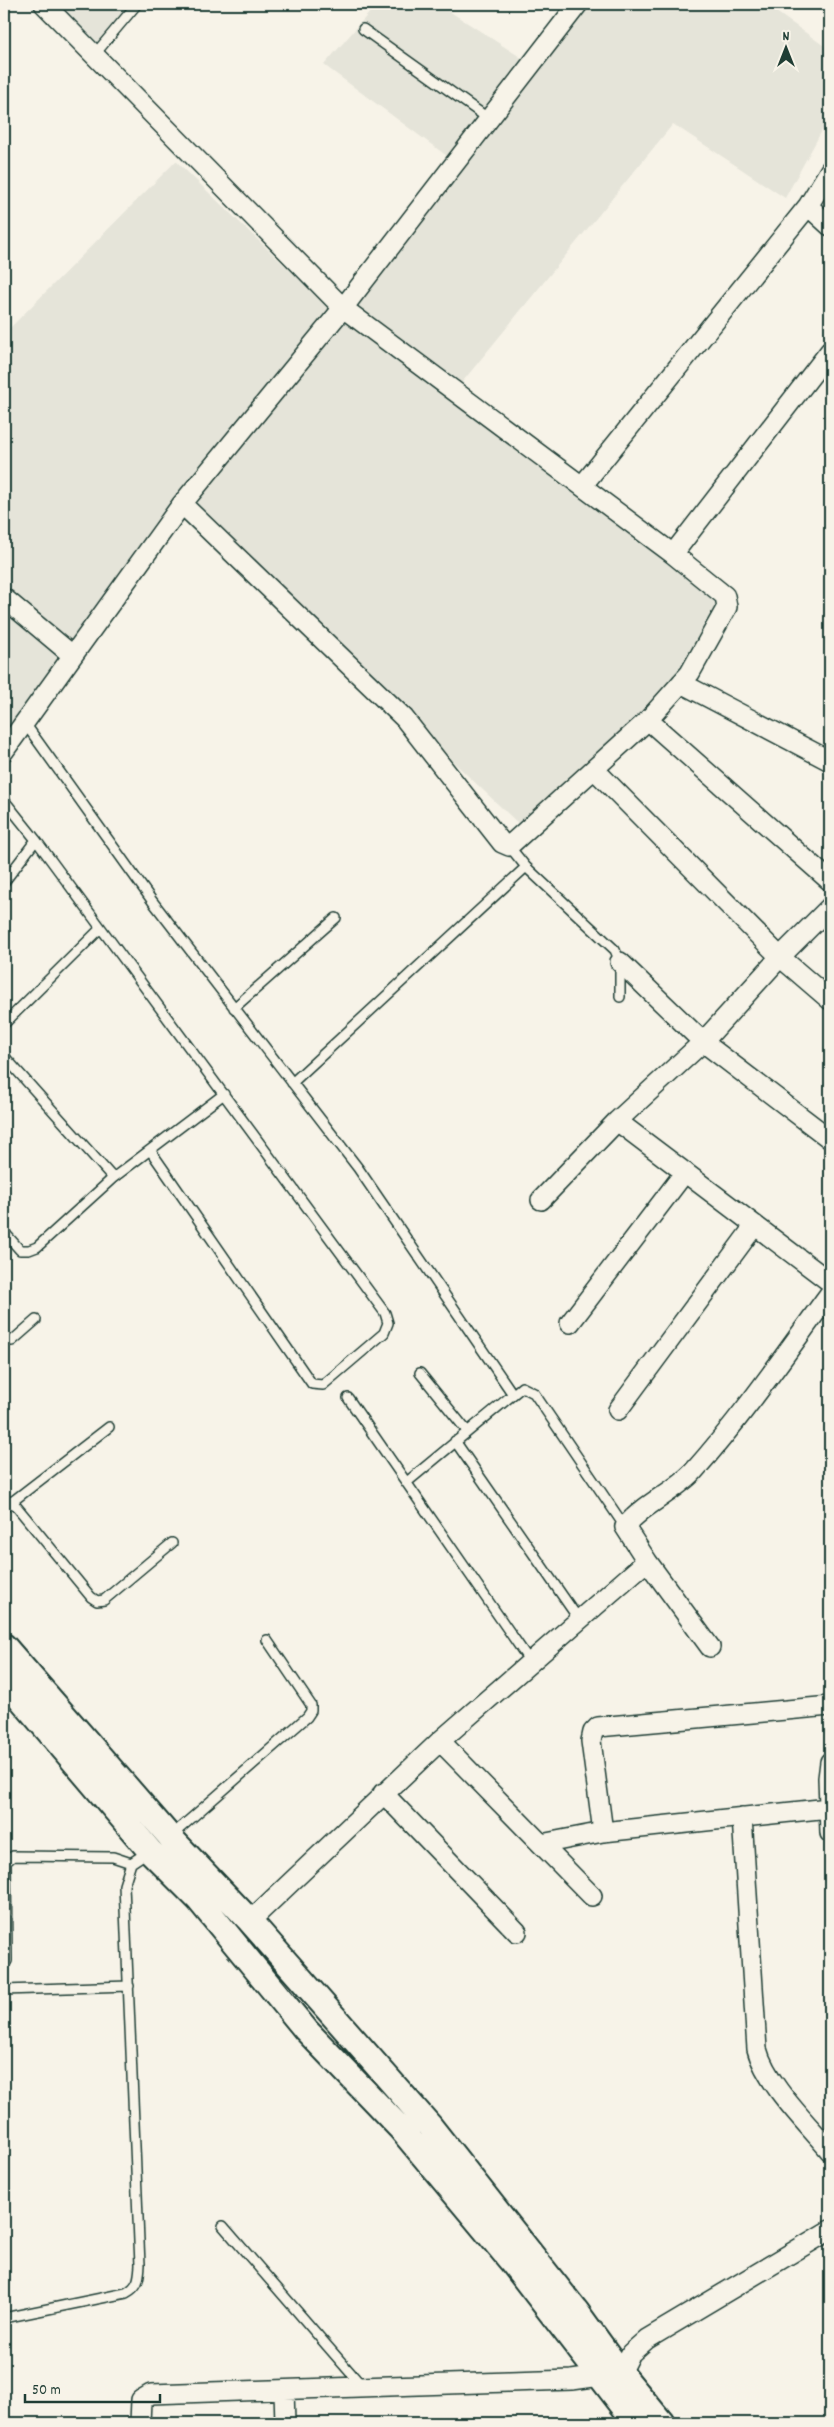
<svg xmlns="http://www.w3.org/2000/svg" width="834" height="2427" font-family="Dekko,sans-serif">
<style>
.built{fill:#e5e4d9}
.lines{fill:none;stroke-linecap:round;stroke-linejoin:round}
.service-casing{stroke:#1f3d34;stroke-width:12}
.minor-casing{stroke:#1f3d34;stroke-width:22}
.tertiary-casing{stroke:#1f3d34;stroke-width:28}
.service{stroke:#f7f3e8;stroke-width:9}
.minor{stroke:#f7f3e8;stroke-width:19}
.tertiary{stroke:#f7f3e8;stroke-width:24}
</style>
<rect width="100%" height="100%" fill="#f7f3e8"/>
<filter id="ink" filterUnits="userSpaceOnUse"><feTurbulence type="fractalNoise" baseFrequency=".02" numOctaves="2"/><feDisplacementMap in="SourceGraphic" scale="10" xChannelSelector="R" yChannelSelector="G"/><feConvolveMatrix kernelMatrix="1 2 1 2 8 2 1 2 1" color-interpolation-filters="sRGB"/></filter>
<g filter="url(#ink)">
<!-- built -->
<path class="built" d="M59,4h84l-39,44z
M377,4h61l93,60 43,-60h191l65,46v66l-45,82 -112,-74 -223,273 272,204 -46,81 -156,143 -334,-316 -182,236v-411l172,-173 156,150 115,-155 -123,-91z"/>
<g class="lines">
<defs>
<path id="service" d="M363,29l126,90
M95,54l42,-50
M24,722l129,180 205,266 154,225
M4,800l32,40
M509,846l17,21 89,83 5,12v35
M4,882l32,-42 349,473 3,10 -4,10 -61,52 -11,-1 -162,-234
M234,1008l102,-90
M4,1024l97,-96
M4,1056l109,122
M292,1083l234,-216
M4,1232l16,18h9l8,-3 76,-69 111,-84
M4,1341h8l24,-21
M420,1373l47,58
M348,1398l183,265
M455,1441l125,180
M407,1482l115,-95 12,6 91,134
M12,1501l79,96 6,4 7,-1 68,-57
M4,1508l105,-81
M171,1836l136,-119 4,-6v-6l-44,-65
M7,1961l-1,-99 7,-6 100,1 18,6
M4,1990l125,-4
M223,2226l139,160
M4,2318l122,-25c13,-7 13,-15 14,-28l-16,-380 7,-22 18,-12"/>
<path id="minor" d="M44,4l299,304 330,246 52,42 2,11 -37,66 -42,47 -139,126 -7,-3 -98,-125 -222,-214
M808,206l22,20
M582,486l226,-280 22,-36
M673,554l157,-203
M4,598l68,57
M681,683l149,78
M648,720l182,161
M4,751l178,-247 161,-196 235,-304
M595,770l185,187 50,43
M620,962l83,80 127,97
M617,1121l213,161
M541,1200l76,-79 86,-79 77,-85 50,-50
M570,1323l115,-151
M618,1410l137,-185
M647,1561l-22,-34c18,-23 48,-34 68,-55 50,-56 93,-119 137,-179
M440,1741l152,155
M830,1762l-2,16 2,55
M383,1793l134,139
M742,1817l15,232c9,35 50,74 73,102
M603,1832l-12,-91 2,-9 5,-5 232,-21
M541,1844l62,-12 226,-24
M250,1921l190,-180 207,-180 63,86
M284,2390l1,33
M140,2423l1,-23 10,-6 421,-14 49,-7 10,-20 16,-14 183,-109"/>
<path id="tertiary" d="M4,1646l166,191 80,84 180,205 147,186 44,61 41,50
M4,1679l146,172 49,49 107,130 95,99 110,132 125,162"/>
</defs>
<!-- service casing -->
<use href="#service" class="service-casing"/>
<!-- minor casing -->
<use href="#minor" class="minor-casing"/>
<!-- tertiary casing -->
<use href="#tertiary" class="tertiary-casing"/>
<!-- service -->
<use href="#service" class="service"/>
<!-- minor -->
<use href="#minor" class="minor"/>
<!-- tertiary -->
<use href="#tertiary" class="tertiary"/>
</g>
</g>
<!-- margin -->
<rect width="834" height="2427" fill="none" stroke="#f7f3e8" stroke-width="20"/>
<rect x="10" y="10" width="814" height="2407" fill="none" stroke="#1f3d34" stroke-width="2" filter="url(#ink)"/>
<!-- north arrow -->
<g transform="translate(786 48)" stroke="#f7f3e8" stroke-width="4" paint-order="stroke">
<path d="M0-4L9 19L0 12L-9 19Z" fill="#1f3d34"/>
<text y="-8" font-size="14" font-weight="bold" text-anchor="middle" fill="#1f3d34">N</text>
</g>
<!-- scale -->
<path d="M25 2394v8h135v-8" fill="none" stroke="#1f3d34" stroke-width="2.5"/>
<text x="32" y="2394" font-size="15" fill="#1f3d34" stroke="#f7f3e8" stroke-width="4" paint-order="stroke">50 m</text>
</svg>
